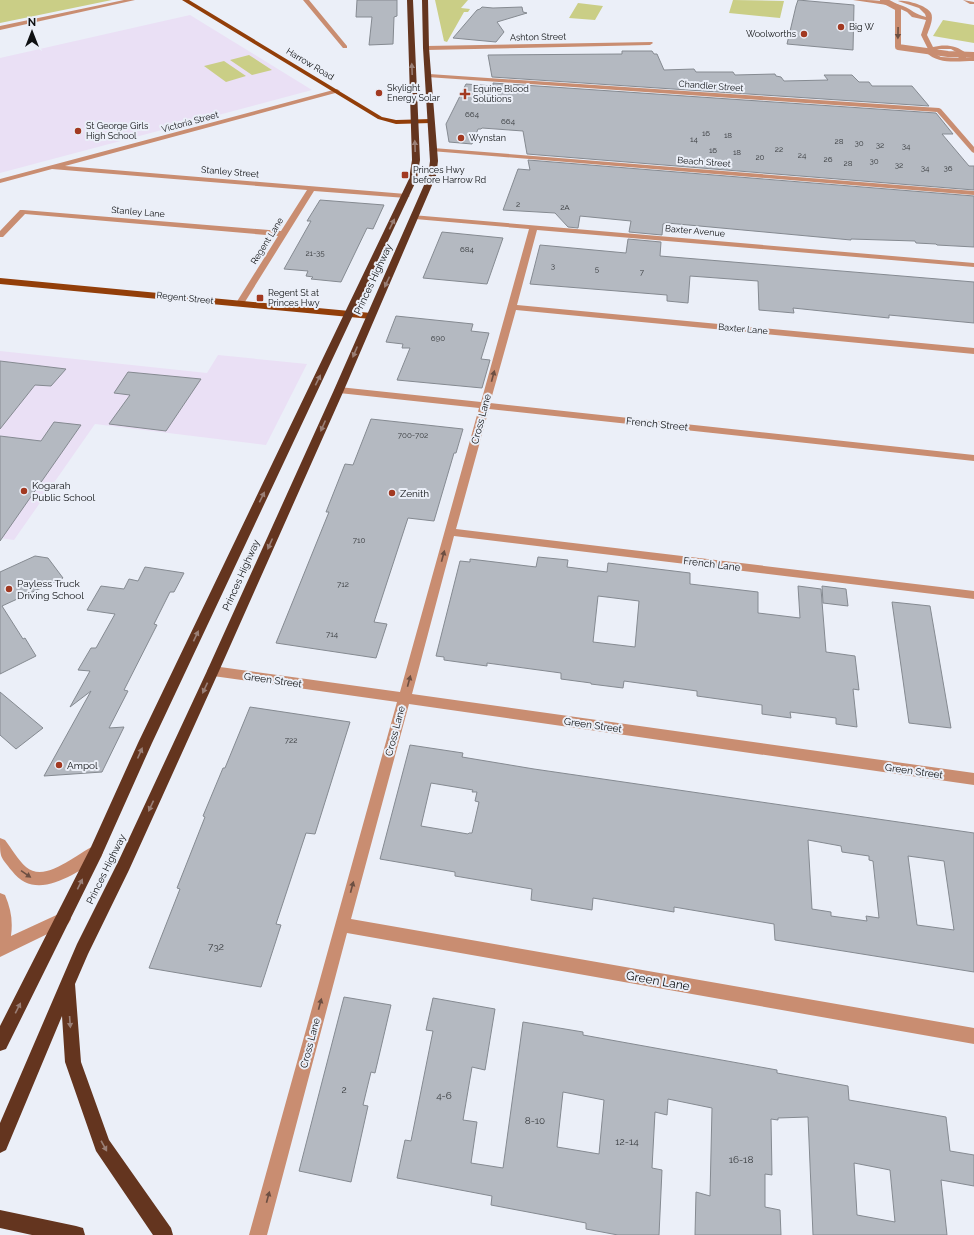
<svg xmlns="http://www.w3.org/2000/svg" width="974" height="1235" font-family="Raleway,sans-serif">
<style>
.education{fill:#eae0f5}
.green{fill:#cace86}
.building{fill:#b4b9c1;stroke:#858a91;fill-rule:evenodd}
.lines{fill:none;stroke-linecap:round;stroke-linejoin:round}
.minor{fill:#c98d71;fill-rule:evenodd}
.major{fill:#923e09;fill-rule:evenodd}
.highway{fill:#64351f;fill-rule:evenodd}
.minor-bridge{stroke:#c98d71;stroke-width:6}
.oneway{fill:#6c4f42}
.oneway2{fill:#9a7f76}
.poi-dot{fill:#a23921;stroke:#ebeff8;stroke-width:1.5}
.labels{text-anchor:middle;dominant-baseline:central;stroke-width:4;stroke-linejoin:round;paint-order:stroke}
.number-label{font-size:8px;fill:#383b3e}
.far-poi-label{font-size:9px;fill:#0f1113;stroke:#ebeff8;text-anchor:start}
.far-street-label{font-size:9px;fill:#0f1113;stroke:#ebeff8}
.street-label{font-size:10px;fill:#0f1113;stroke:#ebeff8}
.poi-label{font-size:10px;fill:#0f1113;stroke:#ebeff8;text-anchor:start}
.near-number-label{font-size:10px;fill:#383b3e}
.near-street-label{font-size:12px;fill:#0f1113;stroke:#ebeff8}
</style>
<rect width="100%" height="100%" fill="#ebeff8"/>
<!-- education -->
<path class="education" d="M190,15l122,75 -312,83v-115z
M0,351l207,22 11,-18 89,9 -41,81 -171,-21 -81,116 -14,-2z"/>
<!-- green -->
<path class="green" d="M0,0h112l-112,23z
M435,0h33l-7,8 9,1 -2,3h-4l-17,30 -3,-1z
M733,0l51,1 -4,17 -51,-5z
M578,3l25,3 -8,14 -26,-2z
M943,20l31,5v18l-41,-7z
M249,55l23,15 -20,5 -22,-15z
M224,61l22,15 -20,6 -22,-16z"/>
<!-- building -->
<path class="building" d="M357,0h40v16l-3,1 -1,27 -24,1 3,-28h-16z
M798,0l56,5 -1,45 -66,-6 9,-38z
M482,7l11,1 29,-1 1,5 4,1 -30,9 7,10 -8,10 -43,-4 24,-28 3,-1z
M622,51h30l2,3h3l7,16 30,-1 2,3h37l2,3 40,-1 1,2 5,1 3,4 44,-1 -4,-5h28l7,7h10l3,4h40l17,20 -437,-29 -4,-22 134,-1z
M493,83l443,30 17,21h-11l27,32h5v24l-447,-36 -4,-23 -41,-3 -1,1h-3l-6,15 -23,-2 -3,-18 20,-40 27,2z
M528,160l446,36v51l-37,-2 -1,-1 -20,-1 -1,-2 -64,-2v1l-184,-17 -4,1 -1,11 -33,-3 2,-11 -51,-5 -2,12 -10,-1 -13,-14 -52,-3 15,-41 12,1z
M320,200l64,5 -11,24 -6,-1 -26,54 -30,-3 2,-2 -7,-1 2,-5 -24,-2 27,-48h-4z
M442,232l61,6 -16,46 -64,-6z
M628,239l33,3 -1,14 314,26v41l-85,-8v3l-96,-10 1,5 -35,-3 -1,-29 -68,-5 -2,27 -21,-2v-6l-137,-11 10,-39 86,8z
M396,316l77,8 -2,7 18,2 -8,26 9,1 -8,28 -85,-8 13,-32h-8l1,-4 -17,-2z
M0,361l66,8 -15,17 -16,-1 -35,44z
M128,372l73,7 -35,52 -57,-7 21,-29 -16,-2z
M371,419l92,10 -7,24h-2l-20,68 -26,-3 -34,104 13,2 -11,34 -100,-15 53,-131h-3l19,-48 8,1z
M54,422l27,3 -81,116v-105l41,5z
M35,556l13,2 15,20 -61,28 21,33 2,-1 11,18 -36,18v-102z
M538,557l30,3 -1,7 40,5 1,-9 82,10v11l68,8v21l42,5 -2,-32 23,3 5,63 29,4 4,34 -6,-1 4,38 -21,-3v-6l-46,-6 1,6 -29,-4v-9l-65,-9v-5l-73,-10 -1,7 -32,-4v-1l-30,-4v-6l-74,-10v3l-43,-6v-3l-8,-1 24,-95 10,1v-3l66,8zM598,596l41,5 -4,46 -42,-5z
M145,567l39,6 -10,19h-4l-16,32 3,1 -33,65 4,1 -19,37 15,-1 -22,45 -58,4 47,-85 -21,16 20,-36 -12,-1 13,-22h5l19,-34 -28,-4 14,-24 23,3 5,-10 9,2z
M822,586l24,3 2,17 -25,-3z
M892,602l38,4 21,122 -42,-5z
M0,692l43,36 -27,21 -16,-14z
M250,707l100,15 -35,112 -9,-1 -30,91 5,1 -20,62 -112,-19 31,-79 -3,-1 28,-71 -2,-1 20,-48h2z
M410,745l53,8 -1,4 72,12 440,64v139l-199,-32 -1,-16 -100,-17v5l-81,-14 -1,12 -61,-10 1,-11 -77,-13v-4l-75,-13zM431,783l42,7 -1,2h5l-2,9 4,1 -7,31h-3l-1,1 -47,-8zM808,840l33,6 1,6 27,4v4l4,1 6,57 -13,-2 1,5 -36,-5v-4l-19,-3zM908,856l36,5 10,69 -37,-5z
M344,997l47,8 -16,68 -4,-1 -8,33 5,1 -17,76 -52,-11z
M433,998l62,11 -10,61 -13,-3 -9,53 14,2 -6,41 32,5 20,-146 60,10v3l194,35v3l71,13 1,14 97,17 4,34 24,4v31l-33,-6 6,55h-134l-5,-118 -30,1v2l-7,-1 1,56 -7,-1v33l15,3 1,25h-86l1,-43 14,4 2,-88 -44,-9 -1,16 -12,-3 -3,56 10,2 -3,65h-41l-32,-6v-6l-95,-18 1,-9 -95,-18 8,-38 6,1 22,-110 -7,-1zM563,1092l41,8 -5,54 -42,-7zM854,1163l36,7 5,52 -38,-7z"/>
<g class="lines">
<!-- minor -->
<path class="minor" d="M124,0h11l-135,30v-4z
M303,0h6l38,46v2h-4z
M853,0c17,0 35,0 50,6 10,4 11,8 23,11l-1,-3 -6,-6 -21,-7c8,-1 28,4 33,12 3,6 -2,16 -4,22l6,12c12,-3 23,-2 33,6v5l8,-1v4c-16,0 -36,4 -48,-9l2,-3 -7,-14 5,-15 -14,-3 -5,-5 -13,-6zM939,49h12l10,6 -3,3 -17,-1 -9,-5z
M963,0l11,2v2h-4z
M652,42l1,1 -3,2 -224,5 -3,-2 3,-2z
M429,74l510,34 2,1 33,38v6l-2,-1 -35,-40 -510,-35v-2z
M337,89l3,2 -1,1 -274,74 341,28 4,2 -4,2 -92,-7 -71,114h-6l-1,-2 42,-67 -253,-22 -22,23h-3v-6l20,-21h3l258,21 26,-41 -255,-21 -52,14v-4z
M433,148l541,43v4l-543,-44 -2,-1z
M412,215l562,48v4l-437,-37 -20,75 457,43v6l-458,-44 -26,93 484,52v6l-485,-52 -33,120 518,62v8l-520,-63 -42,158 562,79v12l-565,-81 -58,215 623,109v16l-627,-111 -80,302h-18l148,-533 -184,-26 -4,-1 -2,-4 2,-4 4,-1 187,26 79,-284 -140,-15 -5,-3 5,-3 142,15 48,-173 -114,-10 -4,-2z
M0,838l5,2c7,9 13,20 21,27 20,17 52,-15 70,-22l5,2 2,5 -2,5c-25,16 -65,46 -89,14 -12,-15 -12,-13 -12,-33z
M0,893l5,2c6,14 8,26 6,41l52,-24 5,2 3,5 -3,5 -68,33z"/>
<!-- major -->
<path class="major" d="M182,0h7l193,117 14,3 35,-1 3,2 -3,2 -35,1 -18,-5z
M0,278l371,35 4,3 -4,3 -371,-35z"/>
<!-- highway -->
<path class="highway" d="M407,0h6l7,160 -3,19 -265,564 -51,114 -95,192 -6,2v-25l91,-179 47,-104 271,-564 3,-19z
M422,0h6l1,48 9,113 -2,15 -92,214 -125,281 -90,199 -41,84 -13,30 6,78 28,78 62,88 2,7h-20l-57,-84 -31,-89 -3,-46 -56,134 -6,3v-30l77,-179 42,-84 88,-189 127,-281 94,-214 2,-15 -7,-113z
M0,1210l76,16 7,2 2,7h-53l-32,-7z"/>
<!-- minor-bridge -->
<path class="minor-bridge" d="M883,0l15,8v39l50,7 26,1"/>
</g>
<!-- one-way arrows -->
<defs><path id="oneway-solid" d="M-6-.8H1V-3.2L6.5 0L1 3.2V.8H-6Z"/></defs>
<g class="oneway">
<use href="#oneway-solid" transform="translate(898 33) rotate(91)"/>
<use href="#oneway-solid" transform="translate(493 376) rotate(-75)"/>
<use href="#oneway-solid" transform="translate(443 556) rotate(-75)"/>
<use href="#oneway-solid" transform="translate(409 681) rotate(-75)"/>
<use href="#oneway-solid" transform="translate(26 874) rotate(34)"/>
<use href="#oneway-solid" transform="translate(352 887) rotate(-75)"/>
<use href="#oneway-solid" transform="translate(320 1004) rotate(-75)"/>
<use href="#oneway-solid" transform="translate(268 1197) rotate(-75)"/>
</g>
<g class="oneway2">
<use href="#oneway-solid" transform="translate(412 69) rotate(-92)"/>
<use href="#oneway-solid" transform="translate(415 146) rotate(-92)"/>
<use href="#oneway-solid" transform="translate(392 224) rotate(-64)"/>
<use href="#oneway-solid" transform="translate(387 282) rotate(115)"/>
<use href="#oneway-solid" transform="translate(355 352) rotate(113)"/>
<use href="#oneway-solid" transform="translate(318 380) rotate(-64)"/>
<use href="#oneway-solid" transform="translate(323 426) rotate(114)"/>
<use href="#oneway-solid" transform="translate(262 497) rotate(-64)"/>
<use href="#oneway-solid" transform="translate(270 544) rotate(114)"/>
<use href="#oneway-solid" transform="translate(196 636) rotate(-65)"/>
<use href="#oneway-solid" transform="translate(205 688) rotate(115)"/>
<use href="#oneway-solid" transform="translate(140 753) rotate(-66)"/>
<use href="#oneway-solid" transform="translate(151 806) rotate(115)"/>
<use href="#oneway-solid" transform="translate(80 884) rotate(-64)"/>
<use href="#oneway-solid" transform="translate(18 1008) rotate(-63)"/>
<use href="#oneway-solid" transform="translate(70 1022) rotate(86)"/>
<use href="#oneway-solid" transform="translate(104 1146) rotate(61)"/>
</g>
<!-- markers -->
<g class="poi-dot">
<circle cx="841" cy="27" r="4"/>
<circle cx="804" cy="34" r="4"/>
<circle cx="379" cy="93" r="4"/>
<path d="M463 88h4v4h4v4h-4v4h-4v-4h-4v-4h4z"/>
<circle cx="78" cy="131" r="4"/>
<circle cx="461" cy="138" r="4"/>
<rect x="401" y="171" width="8" height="8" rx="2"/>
<rect x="256" y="294" width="8" height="8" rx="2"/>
<circle cx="24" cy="491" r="4"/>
<circle cx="392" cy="493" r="4"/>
<circle cx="9" cy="589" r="4"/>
<circle cx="59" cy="765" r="4"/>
</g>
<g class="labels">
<!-- number labels -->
<g class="number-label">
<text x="472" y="114">664</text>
<text x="508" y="121">664</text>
<text x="706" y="133">16</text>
<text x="728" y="135">18</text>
<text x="694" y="139">14</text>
<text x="839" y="141">28</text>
<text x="859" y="143">30</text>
<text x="880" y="145">32</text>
<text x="906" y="146">34</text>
<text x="779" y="149">22</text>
<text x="713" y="150">16</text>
<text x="737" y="152">18</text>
<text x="802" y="155">24</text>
<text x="760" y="157">20</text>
<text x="828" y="159">26</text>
<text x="874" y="161">30</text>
<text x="848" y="163">28</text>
<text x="899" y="165">32</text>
<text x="925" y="168">34</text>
<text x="948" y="168">36</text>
<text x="518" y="204">2</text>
<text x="565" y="207">2A</text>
<text x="467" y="249">684</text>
<text x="315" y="253">21-35</text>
<text x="553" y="266">3</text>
<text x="597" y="269">5</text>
<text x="642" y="272">7</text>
<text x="438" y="338">690</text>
<text x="413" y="435">700-702</text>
<text x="359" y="540">710</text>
<text x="343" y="584">712</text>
<text x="332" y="634">714</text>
<text x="291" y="740">722</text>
</g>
<!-- far-poi labels -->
<g class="far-poi-label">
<text x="849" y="27">Big W</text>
<text x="796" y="34" text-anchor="end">Woolworths</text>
<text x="387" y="88">Skylight<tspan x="387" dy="10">Energy Solar</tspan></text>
<text x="473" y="89">Equine Blood<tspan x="473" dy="10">Solutions</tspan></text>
<text x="86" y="126">St George Girls<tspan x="86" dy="10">High School</tspan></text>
<text x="469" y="138">Wynstan</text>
<text x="413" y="170">Princes Hwy<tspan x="413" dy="10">before Harrow Rd</tspan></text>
<text x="268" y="293">Regent St at<tspan x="268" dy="10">Princes Hwy</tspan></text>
</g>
<!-- far-street labels -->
<g class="far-street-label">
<text transform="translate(538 37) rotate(-1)">Ashton Street</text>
<text transform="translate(310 64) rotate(31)">Harrow Road</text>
<text transform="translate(711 86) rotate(4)">Chandler Street</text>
<text transform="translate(190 122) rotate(-15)">Victoria Street</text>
<text transform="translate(704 162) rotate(4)">Beach Street</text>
<text transform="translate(230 172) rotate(5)">Stanley Street</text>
<text transform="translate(138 212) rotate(5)">Stanley Lane</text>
<text transform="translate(695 231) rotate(5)">Baxter Avenue</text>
<text transform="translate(267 241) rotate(-58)">Regent Lane</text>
<text transform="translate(185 298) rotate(6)">Regent Street</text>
<text transform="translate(743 329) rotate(5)">Baxter Lane</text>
</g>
<!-- street labels -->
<g class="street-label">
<text transform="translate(373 279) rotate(-65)">Princes Highway</text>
<text transform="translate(481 419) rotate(-75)">Cross Lane</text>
<text transform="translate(657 424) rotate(6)">French Street</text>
<text transform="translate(712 564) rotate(7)">French Lane</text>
<text transform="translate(241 575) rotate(-66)">Princes Highway</text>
<text transform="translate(273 680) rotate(8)">Green Street</text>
<text transform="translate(593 725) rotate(8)">Green Street</text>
<text transform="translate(395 731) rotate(-75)">Cross Lane</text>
<text transform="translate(914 771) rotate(8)">Green Street</text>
<text transform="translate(106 869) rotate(-64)">Princes Highway</text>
<text transform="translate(310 1043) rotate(-75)">Cross Lane</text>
</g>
<!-- poi labels -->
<g class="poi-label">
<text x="32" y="485">Kogarah<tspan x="32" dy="12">Public School</tspan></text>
<text x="400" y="493">Zenith</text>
<text x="17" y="583">Payless Truck<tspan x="17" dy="12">Driving School</tspan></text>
<text x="67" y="765">Ampol</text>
</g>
<!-- near-number labels -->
<g class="near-number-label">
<text x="216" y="946">732</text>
<text x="344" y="1089">2</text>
<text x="444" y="1095">4-6</text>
<text x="535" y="1120">8-10</text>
<text x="627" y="1141">12-14</text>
<text x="741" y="1159">16-18</text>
</g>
<!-- near-street labels -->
<g class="near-street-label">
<text transform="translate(658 981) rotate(10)">Green Lane</text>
</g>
</g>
<!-- north arrow -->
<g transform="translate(32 32)" stroke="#ebeff8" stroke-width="3" paint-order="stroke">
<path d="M0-3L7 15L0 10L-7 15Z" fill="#0f1113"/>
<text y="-6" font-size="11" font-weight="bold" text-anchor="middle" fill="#0f1113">N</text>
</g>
</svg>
